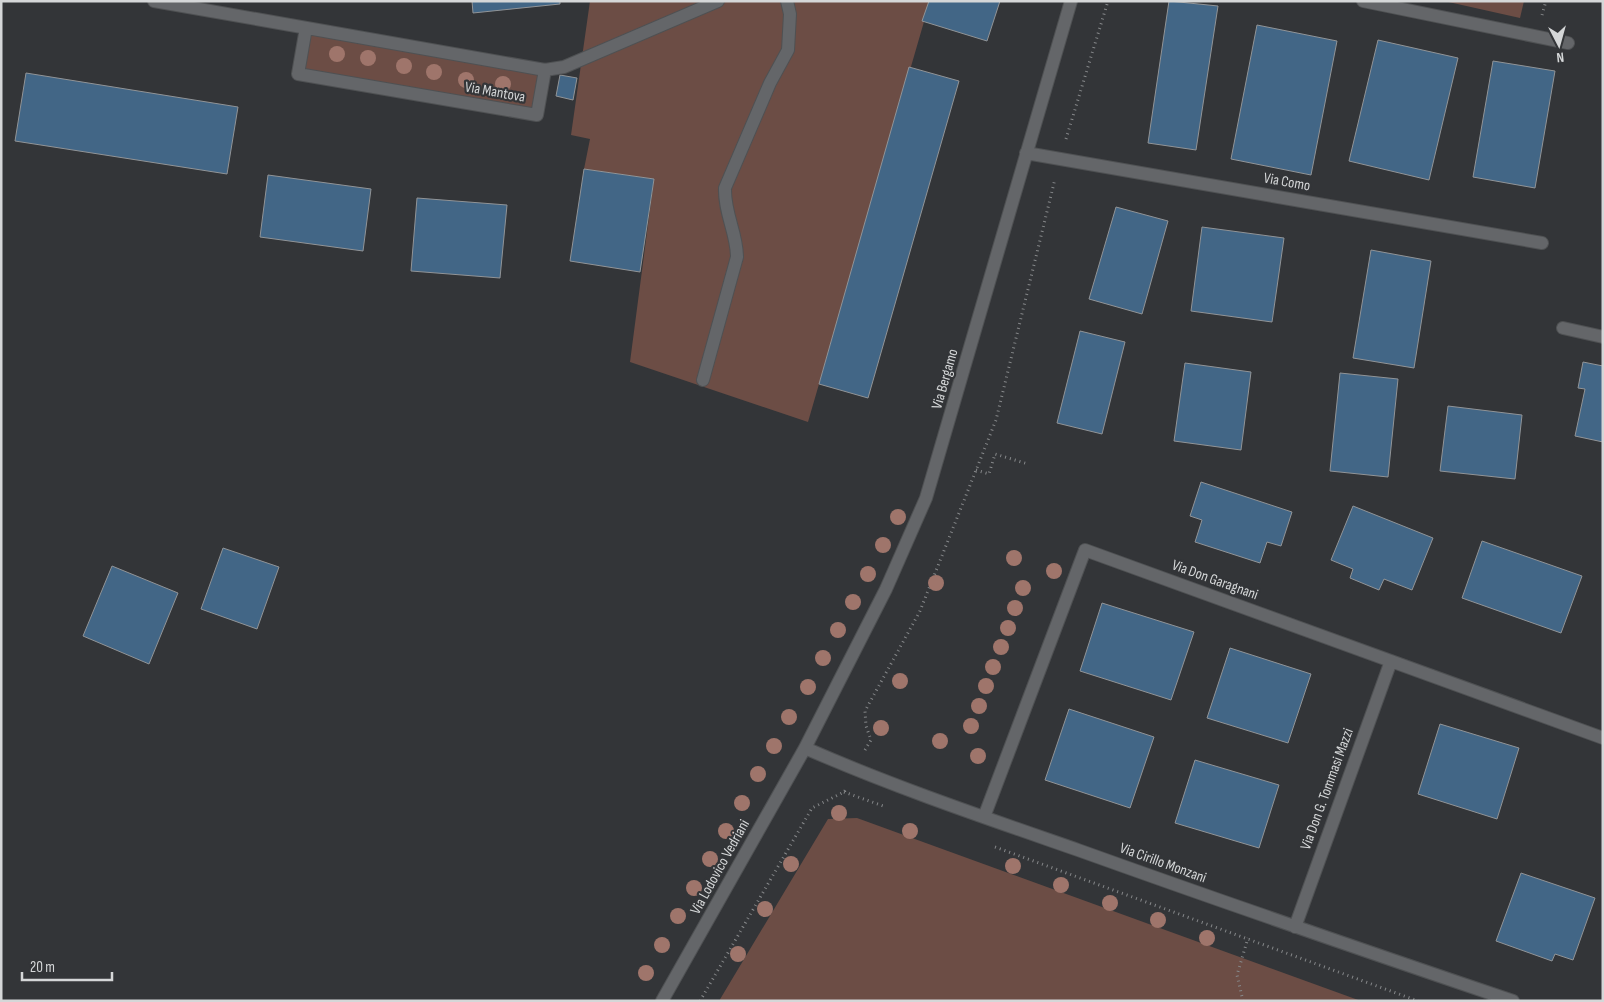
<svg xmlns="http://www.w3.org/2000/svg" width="1604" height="1002" font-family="'Sofia Sans Condensed',sans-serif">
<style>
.green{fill:#6c4d45}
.building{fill:#426686;stroke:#919497}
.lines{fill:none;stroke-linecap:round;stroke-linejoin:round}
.minor-casing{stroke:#4f5153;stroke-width:14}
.path{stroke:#86888a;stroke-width:3;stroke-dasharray:1 4;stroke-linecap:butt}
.minor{stroke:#646669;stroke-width:12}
.tree{fill:#9f756b}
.labels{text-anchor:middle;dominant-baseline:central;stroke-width:4.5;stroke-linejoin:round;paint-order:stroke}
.street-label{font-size:15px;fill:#d5d7d8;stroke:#333538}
</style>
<rect width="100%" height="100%" fill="#333538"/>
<!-- green -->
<path class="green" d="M590,1h340l-122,421 -178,-60 24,-183 -70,-10 6,-30 -19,-4z
M1444,1h80l-4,17z
M306,28l239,42 -8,45 -239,-41z
M857,818l504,183h-642l109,-182z"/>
<!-- building -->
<path class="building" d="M472,1h88v3l-87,9z
M929,1h71l-13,40 -65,-20z
M1169,1l49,5 -22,144 -48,-7z
M1257,25l80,16 -26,134 -80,-16z
M1378,40l80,18 -29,122 -80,-19z
M1493,61l62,10 -20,117 -62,-11z
M909,67l50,14 -91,317 -49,-14z
M26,73l212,34 -11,67 -212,-33z
M560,75l17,3 -4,22 -17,-4z
M584,169l70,10 -14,93 -70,-11z
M268,175l103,14 -8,62 -103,-14z
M417,198l90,7 -7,73 -89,-7z
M1116,207l52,14 -26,93 -53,-15z
M1202,227l82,11 -12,84 -81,-11z
M1371,250l60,11 -17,107 -61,-10z
M1080,331l45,11 -23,92 -45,-11z
M1583,362l20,4v76l-28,-6 10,-47 -7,-1z
M1185,363l66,9 -10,78 -67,-9z
M1340,373l58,6 -10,98 -58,-6z
M1448,406l74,9 -7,64 -75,-8z
M1201,482l91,30 -11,34 -14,-4 -7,21 -65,-21 7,-22 -12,-4z
M1353,506l80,32 -21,52 -28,-11 -5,11 -29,-12 3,-9 -22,-9z
M1482,541l100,35 -21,57 -99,-35z
M223,548l56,19 -22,62 -56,-20z
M112,566l66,27 -29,71 -66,-28z
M1102,603l92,29 -23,68 -91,-29z
M1230,648l81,26 -23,69 -81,-25z
M1069,709l85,28 -24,71 -85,-28z
M1440,724l79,24 -22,71 -79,-25z
M1195,760l84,25 -20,63 -84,-25z
M1521,873l74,25 -22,62 -18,-6 -3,7 -56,-20z"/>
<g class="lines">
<defs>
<path id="minor" d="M154,1l391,69 19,-3 154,-66
M1363,1l205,42
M306,28l-8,46 239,41 8,-45
M1026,153l516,90
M1563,328l40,9
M703,380l34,-123c0,-24 -13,-44 -12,-69l45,-105 18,-33 2,-36 -3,-13
M805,748c89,39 181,70 273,102 145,52 290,102 435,151
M984,817l101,-267 518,188
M1295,927l96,-266
M662,1001l143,-253 81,-159 40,-91 145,-497"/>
</defs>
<!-- minor casing -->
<use href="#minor" class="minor-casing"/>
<!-- path -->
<path class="path" d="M1602,1h1
M1542,15l4,-14
M1066,139l42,-138
M976,470l13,4 6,-20 33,10
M865,750l6,-10 -5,-14 -1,-15 55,-100 76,-191 59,-241
M844,792l42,15
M995,847l423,154
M700,1001l112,-193 32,-16 2,-3
M1243,1001l-6,-26 11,-37"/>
<!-- minor -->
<use href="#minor" class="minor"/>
</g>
<!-- trees -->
<g class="tree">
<circle cx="337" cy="54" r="8"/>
<circle cx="368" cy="58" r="8"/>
<circle cx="404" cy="66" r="8"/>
<circle cx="434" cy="72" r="8"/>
<circle cx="466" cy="80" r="8"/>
<circle cx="503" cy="84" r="8"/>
<circle cx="898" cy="517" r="8"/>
<circle cx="883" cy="545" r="8"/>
<circle cx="1014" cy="558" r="8"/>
<circle cx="1054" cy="571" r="8"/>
<circle cx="868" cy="574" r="8"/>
<circle cx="936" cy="583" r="8"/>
<circle cx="1023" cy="588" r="8"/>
<circle cx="853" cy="602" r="8"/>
<circle cx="1015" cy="608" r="8"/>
<circle cx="1008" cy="628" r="8"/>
<circle cx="838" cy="630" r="8"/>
<circle cx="1001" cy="647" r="8"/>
<circle cx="823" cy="658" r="8"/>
<circle cx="993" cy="667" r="8"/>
<circle cx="900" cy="681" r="8"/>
<circle cx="986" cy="686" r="8"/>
<circle cx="808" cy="687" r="8"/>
<circle cx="979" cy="706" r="8"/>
<circle cx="789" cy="717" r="8"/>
<circle cx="971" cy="726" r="8"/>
<circle cx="881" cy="728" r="8"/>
<circle cx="940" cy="741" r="8"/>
<circle cx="774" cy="746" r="8"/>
<circle cx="978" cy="756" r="8"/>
<circle cx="758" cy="774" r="8"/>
<circle cx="742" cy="803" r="8"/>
<circle cx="839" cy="813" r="8"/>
<circle cx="726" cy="831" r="8"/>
<circle cx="910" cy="831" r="8"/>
<circle cx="710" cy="859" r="8"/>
<circle cx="791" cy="864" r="8"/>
<circle cx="1013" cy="866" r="8"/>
<circle cx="1061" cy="885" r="8"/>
<circle cx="694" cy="888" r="8"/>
<circle cx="1110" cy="903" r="8"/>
<circle cx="765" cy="909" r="8"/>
<circle cx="678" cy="916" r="8"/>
<circle cx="1158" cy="920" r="8"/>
<circle cx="1207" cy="938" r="8"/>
<circle cx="662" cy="945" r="8"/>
<circle cx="738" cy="954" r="8"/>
<circle cx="646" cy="973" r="8"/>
</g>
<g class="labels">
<!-- street labels -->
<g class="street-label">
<text transform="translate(495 92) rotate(10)">Via Mantova</text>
<text transform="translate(1287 182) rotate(10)">Via Como</text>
<text transform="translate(945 379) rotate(-74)">Via Bergamo</text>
<text transform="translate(1215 580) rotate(20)">Via Don Garagnani</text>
<text transform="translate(1327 789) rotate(-70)">Via Don G. Tommasi Mazzi</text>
<text transform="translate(1163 863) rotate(20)">Via Cirillo Monzani</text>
<text transform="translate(720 867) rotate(-61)">Via Lodovico Vedriani</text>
</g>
</g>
<!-- border -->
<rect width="1604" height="1002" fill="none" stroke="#d5d7d8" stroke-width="5"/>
<!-- north arrow -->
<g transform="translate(1559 45) rotate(174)" stroke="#333538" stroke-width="4" paint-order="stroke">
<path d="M0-4L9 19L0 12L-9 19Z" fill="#d5d7d8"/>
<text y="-8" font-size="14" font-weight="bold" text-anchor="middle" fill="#d5d7d8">N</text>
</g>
<!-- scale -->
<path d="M22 972v8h90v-8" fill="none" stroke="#d5d7d8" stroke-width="2.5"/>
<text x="30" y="972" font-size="15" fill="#d5d7d8" stroke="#333538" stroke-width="4" paint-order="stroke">20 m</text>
</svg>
